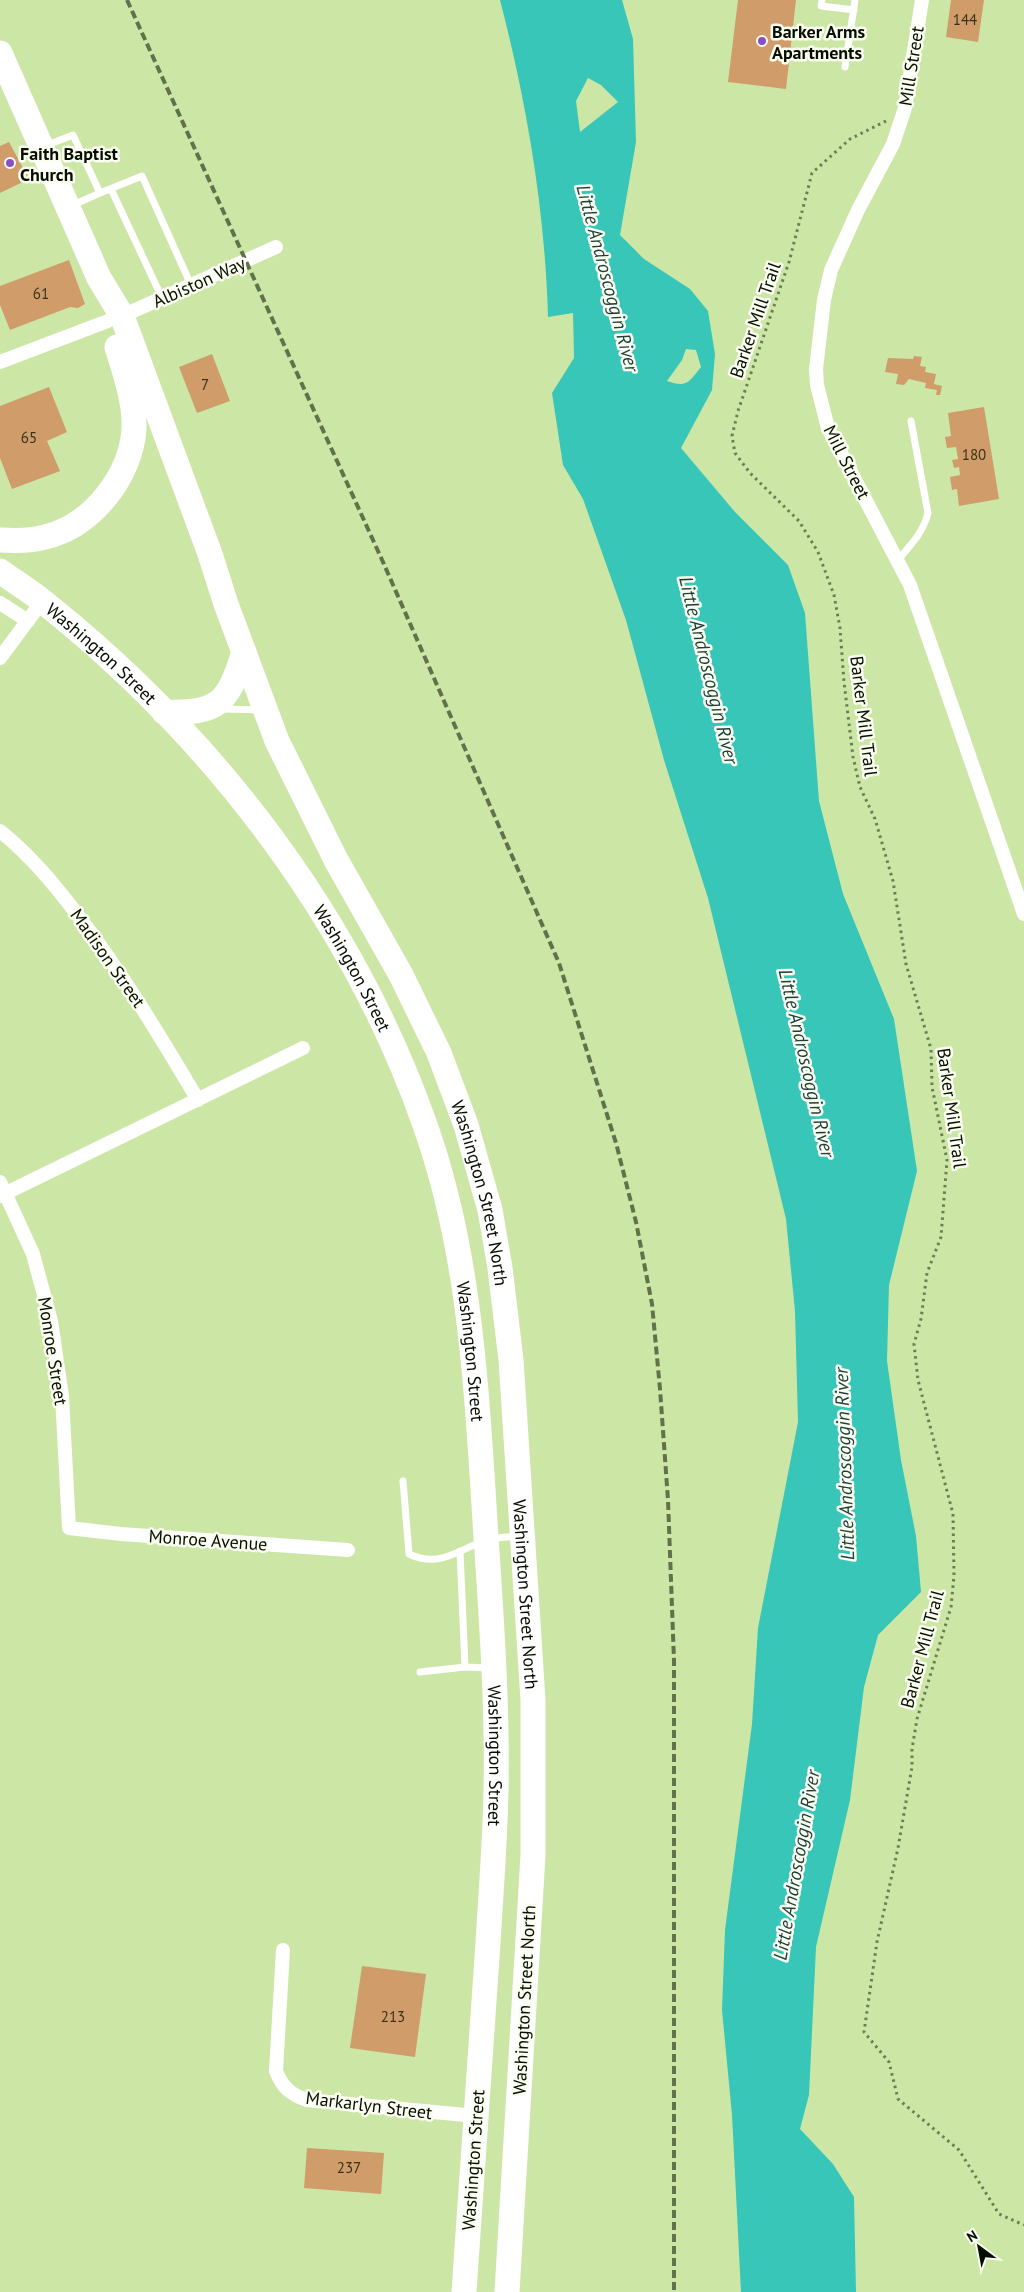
<svg xmlns="http://www.w3.org/2000/svg" width="1024" height="2292" font-family="'PT Sans',sans-serif">
<style>
.water{fill:#37c6b8;fill-rule:evenodd}
.building{fill:#cf9c6a}
.lines{fill:none;stroke-linecap:round;stroke-linejoin:round}
.path{stroke:#6c7d54;stroke-width:3;stroke-dasharray:2.5 4;stroke-linecap:butt}
.lane{stroke:#fff;stroke-width:7}
.street{stroke:#fff;stroke-width:14}
.highway{stroke:#fff;stroke-width:25}
.rail{stroke:#61714b;stroke-width:4;stroke-dasharray:8 4;stroke-linecap:butt}
.poi-dot{fill:#8c4ec4;stroke:#f9fef1;stroke-width:2}
.labels{text-anchor:middle;dominant-baseline:central;stroke-width:5;stroke-linejoin:round;paint-order:stroke}
.number-label{font-size:15px;fill:#39321a}
.poi-label{font-size:18px;font-weight:bold;fill:#070e00;stroke:#f9fef1;text-anchor:start}
.street-label{font-size:18px;fill:#070e00;stroke:#f9fef1}
.water-label{font-size:19px;font-style:italic;fill:#203d39;stroke:#f9fef1}
</style>
<rect width="100%" height="100%" fill="#cce6a5"/>
<!-- water -->
<path class="water" d="M500,0h122l11,39 3,103 -16,93 24,24 46,30 18,22 7,43 -3,36 -31,58 54,64 53,53 17,48 14,188 24,93 51,125 23,152 -28,114 -2,76 14,99 15,76 5,56 -43,43 -14,52 -14,113 -34,147 -7,148 -9,34 33,35 21,33 2,95h-115l-9,-177 -10,-105 3,-80 27,-206 6,-96 40,-206 -3,-111 -9,-92 -78,-321 -44,-138 -38,-140 -43,-121 -20,-34 -11,-72 22,-35 -1,-45 -25,4c-3,-107 -21,-213 -48,-317zM588,78l13,7 17,17 -38,30 -4,-31zM686,349l10,1 5,17c-12,15 -14,21 -34,14l15,-21z"/>
<!-- building -->
<path class="building" d="M738,0h58l-10,89 -58,-7z
M951,0h33l-6,42 -32,-5z
M9,142l20,37 -29,14v-47z
M69,260l16,44 -7,4 -8,-1 -60,23 -10,-25v-19z
M212,354l18,47 -33,12 -18,-46z
M914,356l8,1 -2,9 6,1 -1,5 11,2 -2,10 8,2 -2,9h-4l1,-5 -12,-2 1,-5 -17,-4 -5,6 -8,-1 2,-10 -13,-2 3,-14 25,1z
M49,387l18,45 -20,9 13,30 -48,18 -12,-31v-52z
M984,407l15,92 -40,7 -2,-17 -5,1 -2,-13 10,-2 -1,-8 -5,1 -2,-8 6,-1 -2,-12 -9,1 -2,-11 6,-1 -3,-23z
M362,1966l64,8 -11,83 -65,-9z
M307,2148l77,5 -3,41 -77,-6z"/>
<g class="lines">
<!-- path -->
<path class="path" d="M886,121l-36,18 -38,34 -23,89 -51,149 -6,25 3,17 15,20 49,48 19,31 16,43 6,33 4,54 9,75 7,30 15,32 18,62 13,83 25,85 1,38 15,73 -6,77 -14,36 -6,46 -7,25 4,36 35,134 1,62 -3,31 -34,112 -5,30v18l-14,81 -21,94 -13,90 25,30 9,37 61,51 40,64 25,11"/>
<!-- lane -->
<path class="lane" d="M822,0l-1,6 33,4
M845,67l10,-67
M45,146l28,-11 27,58 -27,12
M111,189l51,109
M100,193l42,-17 49,109
M897,561c13,-15 26,-28 31,-48l-17,-92
M222,709l39,1
M403,1481l6,73c30,14 47,-3 75,-13 10,-4 24,-4 35,-5
M460,1551l5,116 24,1
M420,1672l45,-5"/>
<!-- street -->
<path class="street" d="M922,0l-17,108 -12,36 -35,66 -27,60 -7,30 -8,69 1,16 11,43 82,157 114,329
M122,316l154,-69
M0,362l108,-41
M0,603l28,18
M0,658l43,-58
M0,831c30,24 54,53 77,83 45,59 83,122 121,186
M0,1182l33,72 18,67 11,75 7,132 52,6 227,16
M0,1196l303,-148
M283,1950l-7,121c6,16 15,24 31,29l169,16"/>
<!-- highway -->
<g class="highway">
<path id="s1" d="M0,53l99,225 23,38 88,238 16,50 51,137 59,119 65,115 38,78 27,72 24,85 10,58 11,92 22,340v155l-26,437"/>
<path d="M0,540c15,1 31,1 45,-3 47,-11 86,-61 89,-108 1,-28 -9,-56 -17,-82"/>
<path id="s2" d="M0,571c15,11 32,21 46,33 169,135 307,316 379,521 42,118 50,241 58,364 6,101 15,201 13,302 -1,51 -5,101 -8,152 -8,116 -16,233 -24,349"/>
<path d="M164,712c55,2 64,-9 80,-60"/>
</g>
<!-- rail -->
<path class="rail" d="M127,0l256,562 176,401 57,180 20,79 16,82 8,85 8,111 6,161v631"/>
</g>
<!-- markers -->
<g class="poi-dot">
<circle cx="762" cy="41" r="5"/>
<circle cx="10" cy="163" r="5"/>
</g>
<g class="labels">
<!-- number labels -->
<g class="number-label">
<text x="965" y="19">144</text>
<text x="41" y="293">61</text>
<text x="205" y="384">7</text>
<text x="29" y="437">65</text>
<text x="974" y="454">180</text>
<text x="393" y="2016">213</text>
<text x="349" y="2167">237</text>
</g>
<!-- poi labels -->
<g class="poi-label">
<text x="772" y="31">Barker Arms<tspan x="772" dy="21">Apartments</tspan></text>
<text x="20" y="153">Faith Baptist<tspan x="20" dy="21">Church</tspan></text>
</g>
<!-- street labels -->
<g class="street-label">
<text transform="translate(911 66) rotate(-81)">Mill Street</text>
<text transform="translate(199 282) rotate(-24)">Albiston Way</text>
<text transform="translate(755 320) rotate(-71)">Barker Mill Trail</text>
<text transform="translate(847 462) rotate(63)">Mill Street</text>
<text stroke="none"><textPath href="#s2" startOffset="131">Washington Street</textPath></text>
<text transform="translate(864 716) rotate(83)">Barker Mill Trail</text>
<text transform="translate(108 958) rotate(55)">Madison Street</text>
<text stroke="none"><textPath href="#s2" startOffset="536">Washington Street</textPath></text>
<text transform="translate(952 1108) rotate(82)">Barker Mill Trail</text>
<text stroke="none"><textPath href="#s1" startOffset="1241">Washington Street North</textPath></text>
<text transform="translate(53 1351) rotate(81)">Monroe Street</text>
<text stroke="none"><textPath href="#s2" startOffset="941">Washington Street</textPath></text>
<text transform="translate(208 1540) rotate(4)">Monroe Avenue</text>
<text stroke="none"><textPath href="#s1" startOffset="1646">Washington Street North</textPath></text>
<text transform="translate(922 1649) rotate(-75)">Barker Mill Trail</text>
<text stroke="none"><textPath href="#s2" startOffset="1346">Washington Street</textPath></text>
<text transform="translate(524 2000) rotate(-87)">Washington Street North</text>
<text transform="translate(369 2105) rotate(7)">Markarlyn Street</text>
<text transform="translate(473 2160) rotate(-86)">Washington Street</text>
</g>
<!-- water labels -->
<g class="water-label">
<text transform="translate(608 278) rotate(75)">Little Androscoggin River</text>
<text transform="translate(709 670) rotate(76)">Little Androscoggin River</text>
<text transform="translate(807 1063) rotate(77)">Little Androscoggin River</text>
<text transform="translate(844 1464) rotate(-92)">Little Androscoggin River</text>
<text transform="translate(796 1865) rotate(-80)">Little Androscoggin River</text>
</g>
</g>
<!-- north arrow -->
<g transform="translate(979 2247) rotate(328)" stroke="#f9fef1" stroke-width="4" paint-order="stroke">
<path d="M0-4L9 19L0 12L-9 19Z" fill="#070e00"/>
<text y="-8" font-size="14" font-weight="bold" text-anchor="middle" fill="#070e00">N</text>
</g>
</svg>
